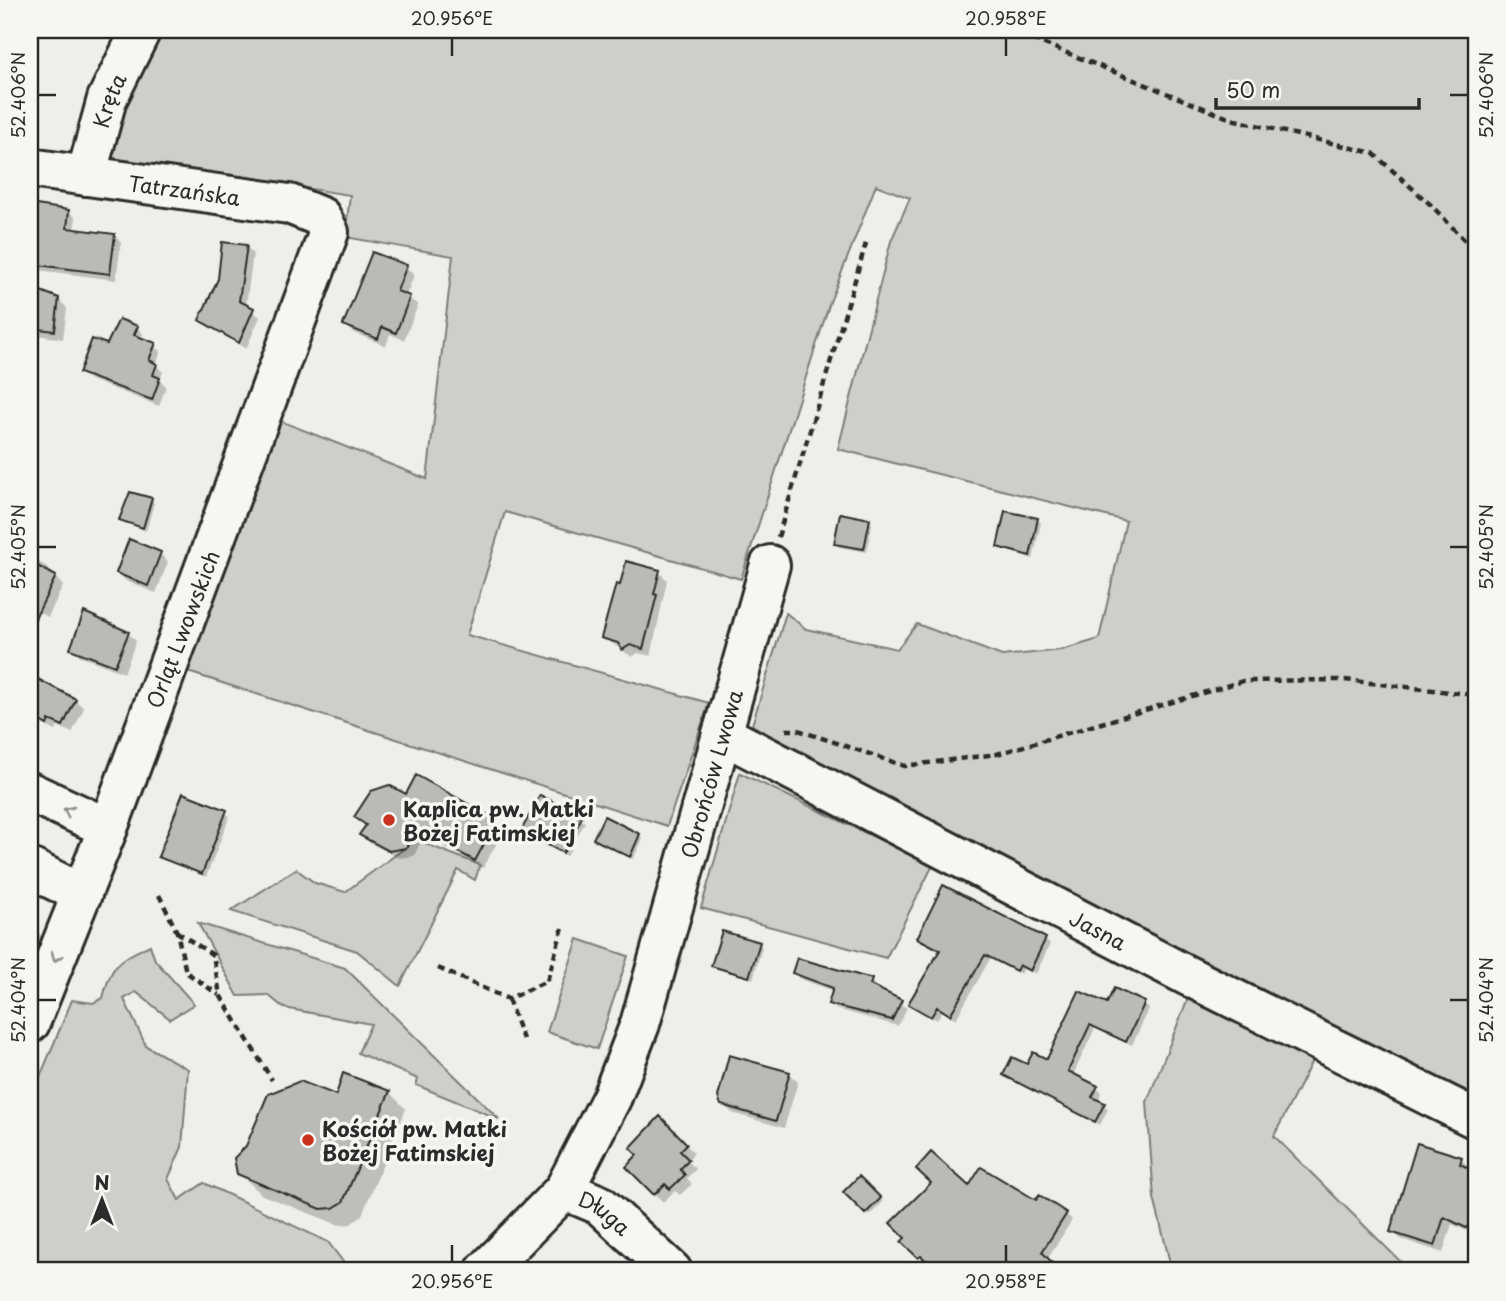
<svg xmlns="http://www.w3.org/2000/svg" width="1506" height="1301" font-family="'Playpen Sans',sans-serif">
<style>
.green{fill:#cececa;stroke:#7c7c7a;stroke-width:2}
.shadow{fill:#0003}
.building{fill:#babab7;stroke:#2b2b2b;stroke-width:2}
.lines{fill:none;stroke-linecap:round;stroke-linejoin:round}
.minor-casing{stroke:#2b2b2b;stroke-width:44}
.path{stroke:#2b2b2b;stroke-width:4.5;stroke-dasharray:7 5;stroke-linecap:butt}
.minor{stroke:#f6f6f2;stroke-width:38}
.oneway{stroke:#90908e}
.ticks{fill:none;stroke:#2b2b2b;stroke-width:2.5}
.poi-dot{fill:#c8321e;stroke:#f6f6f2;stroke-width:2.5}
.labels{text-anchor:middle;dominant-baseline:central;stroke-width:7;stroke-linejoin:round;paint-order:stroke}
.street-label{font-size:21px;fill:#2b2b2b;stroke:#f6f6f2}
.poi-label{font-size:21px;font-weight:bold;fill:#2b2b2b;stroke:#f6f6f2;text-anchor:start}
.neatline{fill:none;stroke:#2b2b2b;stroke-width:2.5}
.ticks-label{font-size:18px;text-anchor:middle;fill:#2b2b2b}
</style>
<rect width="100%" height="100%" fill="#eeeeea"/>
<filter id="ink" filterUnits="userSpaceOnUse"><feTurbulence type="fractalNoise" baseFrequency=".0143" numOctaves="2"/><feDisplacementMap in="SourceGraphic" scale="14" xChannelSelector="R" yChannelSelector="G"/><feConvolveMatrix kernelMatrix="1 2 1 2 8 2 1 2 1" color-interpolation-filters="sRGB"/></filter>
<g filter="url(#ink)">
<!-- green -->
<path class="green" d="M152,30h1324v1071l-530,-263 -194,-113 34,-112 20,16 91,20 20,-25 85,32 60,-6 37,-11 27,-118 -288,-72 53,-208 19,-43 -34,-13 -46,117 -89,277 -236,-67 -38,123 242,68 -42,123 -482,-155 93,-251 149,59 26,-223 -108,-19 5,-42 -246,-38z
M740,773l193,92 -47,93 -185,-50z
M416,840l64,25 -5,15 -17,-10 -58,116 -43,-35 -126,-40 65,-42 19,14 30,9z
M198,923l147,45 154,151 -83,-34 2,-6 -60,-26 13,-29 -87,-16 -16,-13 -30,1z
M578,939l50,17 -31,93 -50,-17z
M150,945l5,15 39,44 -24,15 -34,-27 -12,7 22,47 42,23 -6,78 -14,32 11,21 25,-17 124,59 22,29h-320v-170l42,-101 21,3 10,-5c9,-36 15,-37 47,-53z
M1188,998l126,59 -40,79 136,135h-238l-18,-73 -7,-96z"/>
<!-- shadow -->
<path class="shadow" d="M30,206l39,5 7,7 -2,12 41,6 6,7 -5,37 -78,-10 -7,-7 3,-17 -4,-1z
M246,247l7,7 -7,52 14,11 -14,32 -45,-29z
M406,267l8,8 -8,21 12,9 -14,35 -14,-6 -4,12 -32,-13 -9,-8z
M30,289l28,10 9,9 -4,31 -33,-5z
M137,327l6,7 -2,5 20,12 -5,14 7,7 -3,8 6,6 -7,20 -71,-27 -7,-7 27,-26z
M151,500l3,3 -8,28 -25,-12z
M1037,520l4,3 -8,36 -34,-12z
M869,521l3,3 -5,28 -28,-5 -3,-4z
M160,554l8,8 -12,31 -30,-12 -8,-8z
M30,558l16,8 17,20 -15,31 -18,-9z
M659,572l8,8 -16,76 -13,-3 -6,4 -29,-20 18,-50z
M128,633l8,8 -12,32 -44,-17 -8,-8z
M32,678l43,22 9,8 -12,25 -14,-7 -2,5 -26,-13z
M184,795l46,21 -24,61 -46,-20z
M407,797l89,24 8,9 -21,38 -59,-33 -10,21 -15,2 -29,-15 -8,-8 5,-9 -10,-9z
M541,797l44,25 -18,34 -44,-25z
M639,835l4,4 -10,20 -38,-20z
M30,926l13,11 -13,26z
M919,938l126,1 5,5 -14,30 -12,-6 -3,6 -31,-15 -34,60 -14,-8 -5,9 -27,-16 31,-52z
M759,944l3,3 -9,32 -40,-14z
M794,973l77,7 6,10 30,18 -9,18 -62,-17 -6,-6 4,-12 -34,-12z
M1144,1004l5,5 -17,36 -37,-17 -22,47 29,17 -5,10 11,7 -8,16 -95,-50 43,-14 60,-56z
M789,1074l9,8 -14,46 -52,-15 -9,-9z
M389,1092l17,17 -44,106 -11,9 -12,1 -77,-30 -25,-24 -2,-8 3,-8 99,-58z
M660,1118l34,35 -7,7 9,9 -9,9 5,6 -12,11 -5,-4 -12,11 -35,-35 12,-12z
M1461,1159l8,8 -1,3 8,4 -1,61 -23,-11 -9,29 -42,-14 -9,-8z
M859,1179l24,23 -14,14 -23,-24z
M970,1189l67,13 29,12 6,6 -25,40 11,11h-87l-12,-12 -12,12h-8l-29,-23z"/>
<!-- building -->
<path class="building" d="M30,204l39,6 -2,18 48,6 -5,40 -80,-10z
M222,242l25,3 -8,56 15,7 -15,35 -40,-23 19,-41z
M372,252l35,13 -10,26 13,5 -14,37 -14,-6 -4,12 -35,-14z
M30,287l29,11 -4,33 -25,-3z
M119,319l19,7 -4,9 22,8 -7,17 8,4 -4,11 7,3 -8,22 -73,-27 13,-34 15,5z
M130,492l22,6 -9,30 -24,-8z
M1005,511l33,7 -8,38 -33,-9z
M840,513l30,6 -6,30 -30,-5z
M129,539l32,13 -13,34 -32,-13z
M626,561l34,9 -6,24 3,1 -14,54 -13,-4 -8,5 -4,-7 -17,-5 15,-54 4,1z
M30,562l26,14 -26,53z
M84,612l45,20 -14,34 -45,-17z
M30,675l46,24 -13,27 -14,-6 -2,5 -17,-10z
M416,775l81,45 -22,41 -59,-32 -10,19 -17,3 -30,-16 7,-10 -12,-8 17,-26 18,-6 17,9z
M183,793l44,17 -25,64 -44,-17z
M540,795l42,22 -19,36 -42,-22z
M604,816l36,18 -10,23 -37,-18z
M943,885l103,53 -16,33 -11,-6 -3,6 -31,-16 -35,60 -13,-8 -6,10 -23,-13 32,-54 -23,-12z
M722,931l38,11 -11,35 -38,-11z
M797,958l75,21 -2,6 32,15 -10,20 -64,-16 5,-16 -41,-15z
M1114,988l31,14 -19,40 -36,-17 -22,46 30,15 -6,11 13,6 -10,19 -92,-47 9,-18 15,7 6,-12 14,7 32,-68 28,12z
M729,1055l61,17 -14,49 -55,-16 -3,-8z
M343,1073l47,18 -47,111 -10,6 -12,1 -84,-35 -3,-16 12,-12 22,-52 32,-13 36,14z
M660,1116l27,28 -7,7 9,9 -9,9 5,6 -15,14 -5,-5 -11,11 -28,-28 11,-12 -7,-7z
M1417,1143l45,14 -2,7 16,8v40l-6,12 -4,4 -22,-11 -9,29 -45,-14z
M931,1152l38,34 12,-19 55,33 3,-5 28,18 -25,39 18,19h-122l-17,-15 -3,2 -17,-16 4,-4 -15,-15 41,-40 -15,-14z
M859,1176l22,22 -16,16 -22,-22z"/>
<g class="lines">
<defs>
<g id="minor">
<path id="s1" d="M30,168l259,36 32,13 8,15 -221,596 -78,195"/>
<path id="s2" d="M86,176l21,-77 34,-69"/>
<path id="s3" d="M722,734l464,241 290,144"/>
<path d="M30,792l78,36"/>
<path d="M30,868l52,26"/>
<path id="s4" d="M564,1190l36,15 72,66"/>
<path id="s5" d="M485,1271l79,-81 48,-93 28,-73 130,-459"/>
</g>
</defs>
<!-- minor casing -->
<use href="#minor" class="minor-casing"/>
<!-- path -->
<path class="path" d="M1010,30l221,89 142,34 58,52 45,47
M778,537l89,-297
M786,730h12l107,36 92,-12 246,-73 102,-1 131,15
M159,895l18,37 9,40 33,23
M177,932l36,23 7,40 52,85
M438,968l70,31 39,-18 16,-54
M508,999l16,43"/>
<!-- minor -->
<use href="#minor" class="minor"/>
</g>
<!-- one-way arrows -->
<defs><path id="oneway-chevron" d="M-2-3.5L2.5 0L-2 3.5" fill="none" stroke-width="1.6" stroke-linecap="round" stroke-linejoin="round" transform="scale(1.75)"/></defs>
<g class="oneway">
<use href="#oneway-chevron" transform="translate(68 811) rotate(-154)"/>
<use href="#oneway-chevron" transform="translate(56 957) rotate(112)"/>
</g>
</g>
<!-- ticks -->
<path class="ticks" d="M452,38v18M1006,38v18M38,95h18M1450,95h18M38,547h18M1450,547h18M38,1000h18M1450,1000h18M452,1245v17M1006,1245v17"/>
<!-- markers -->
<g class="poi-dot">
<circle cx="389" cy="820" r="7"/>
<circle cx="308" cy="1140" r="7"/>
</g>
<g class="labels">
<!-- street labels -->
<g class="street-label">
<text stroke="none"><textPath href="#s2" startOffset="79">Kręta</textPath></text>
<text stroke="none"><textPath href="#s1" startOffset="156">Tatrzańska</textPath></text>
<text transform="translate(182 629) rotate(-69)">Orląt Lwowskich</text>
<text stroke="none"><textPath href="#s5" startOffset="556">Obrońców Lwowa</textPath></text>
<text stroke="none"><textPath href="#s3" startOffset="424">Jasna</textPath></text>
<text stroke="none"><textPath href="#s4" startOffset="47">Długa</textPath></text>
</g>
<!-- poi labels -->
<g class="poi-label">
<text x="403" y="808">Kaplica pw. Matki<tspan x="403" dy="24">Bożej Fatimskiej</tspan></text>
<text x="322" y="1128">Kościół pw. Matki<tspan x="322" dy="24">Bożej Fatimskiej</tspan></text>
</g>
</g>
<!-- margin -->
<rect width="1506" height="1301" fill="none" stroke="#f6f6f2" stroke-width="77"/>
<!-- north arrow -->
<g transform="translate(102 1200)" stroke="#f6f6f2" stroke-width="5" paint-order="stroke">
<path d="M0-5L12 26L0 18L-12 26Z" fill="#2b2b2b"/>
<text y="-10" font-size="19" font-weight="bold" text-anchor="middle" fill="#2b2b2b">N</text>
</g>
<!-- scale -->
<path d="M1216 98v10h203v-10" fill="none" stroke="#2b2b2b" stroke-width="3.5"/>
<text x="1226" y="98" font-size="21" fill="#2b2b2b" stroke="#f6f6f2" stroke-width="5" paint-order="stroke">50 m</text>
<rect x="38" y="38" width="1430" height="1224" class="neatline"/>
<g class="ticks-label">
<text x="452" y="25">20.956°E</text>
<text x="1006" y="25">20.958°E</text>
<text transform="translate(19 95) rotate(-90)" y="6">52.406°N</text>
<text transform="translate(1487 95) rotate(-90)" y="6">52.406°N</text>
<text transform="translate(19 547) rotate(-90)" y="6">52.405°N</text>
<text transform="translate(1487 547) rotate(-90)" y="6">52.405°N</text>
<text transform="translate(19 1000) rotate(-90)" y="6">52.404°N</text>
<text transform="translate(1487 1000) rotate(-90)" y="6">52.404°N</text>
<text x="452" y="1288">20.956°E</text>
<text x="1006" y="1288">20.958°E</text>
</g>
</svg>
